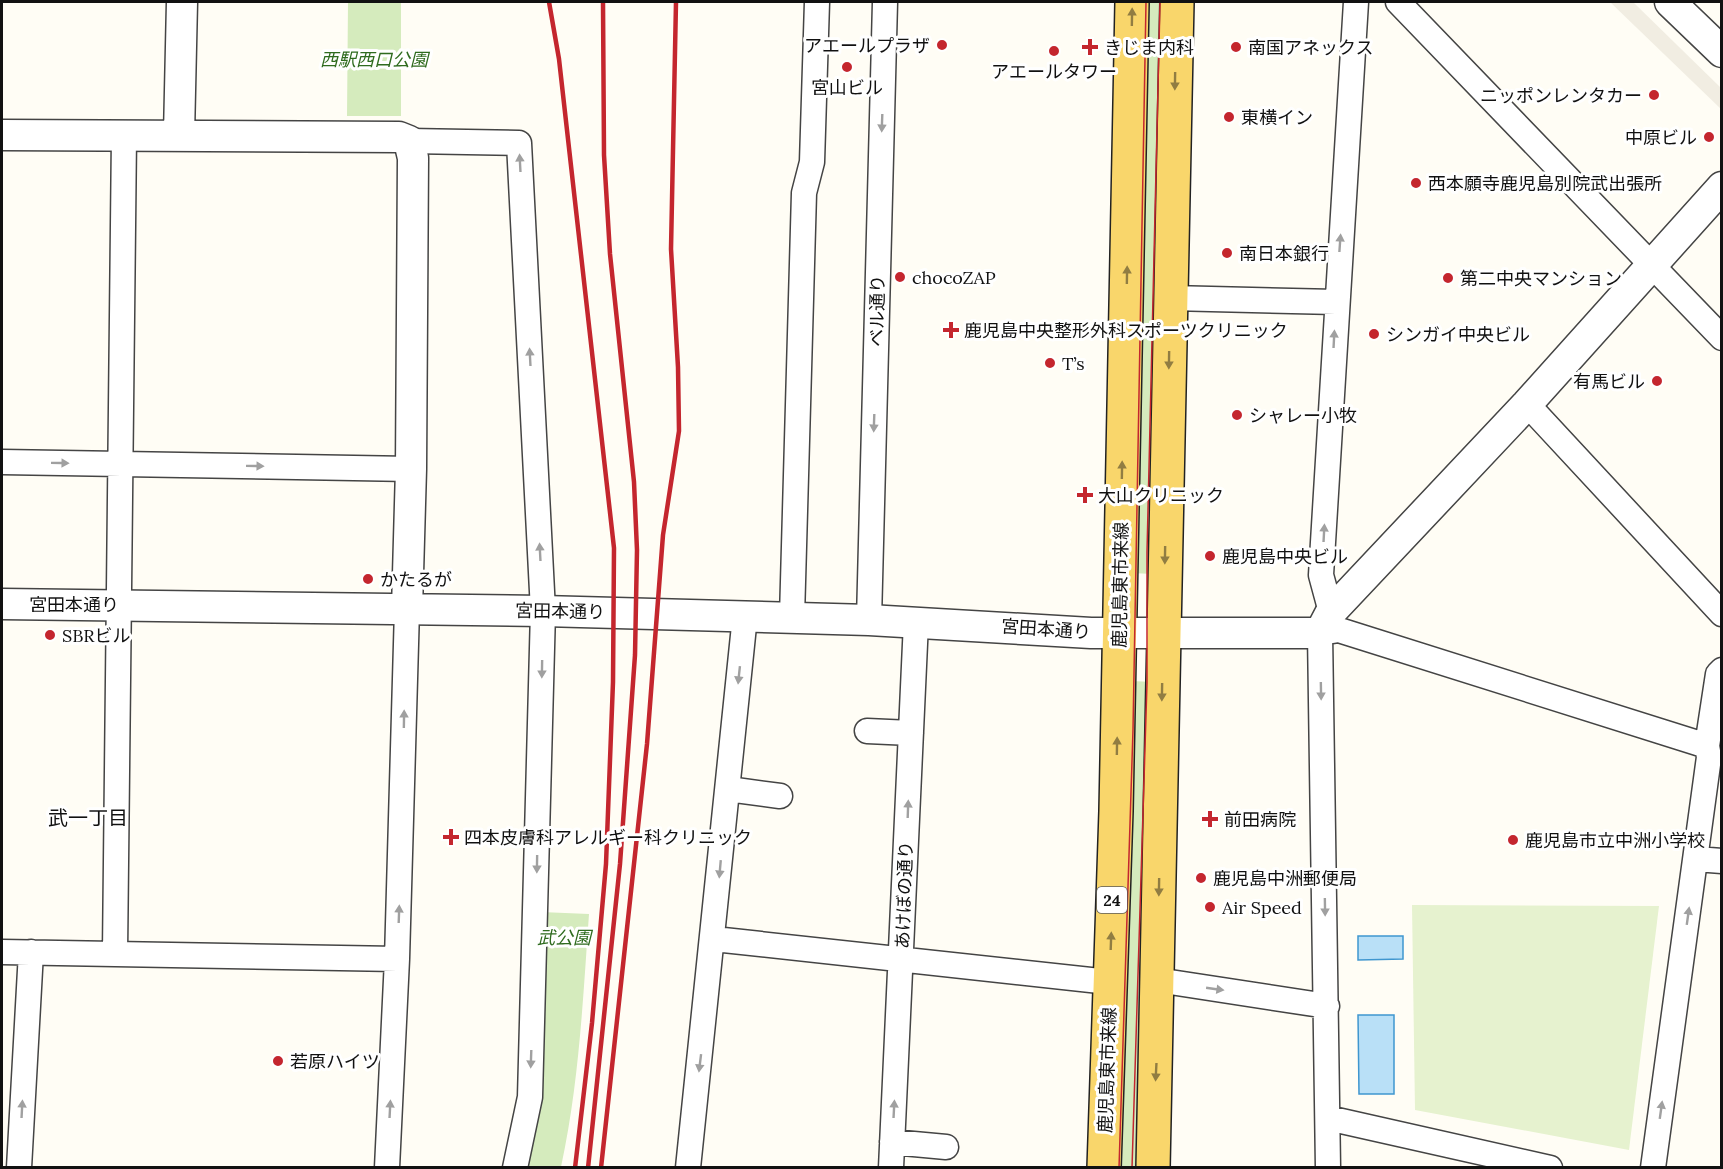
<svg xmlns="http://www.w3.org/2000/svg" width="1723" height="1169" font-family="Lora,'Noto Sans JP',serif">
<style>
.green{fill:#d5ebbd}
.pitch{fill:#e6f2cf}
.plaza{fill:#f1ede2}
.water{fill:#b9e0f7;stroke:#3f96cf;stroke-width:1.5}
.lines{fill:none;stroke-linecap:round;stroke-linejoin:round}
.minor-casing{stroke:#444;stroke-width:27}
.tertiary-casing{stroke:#444;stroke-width:33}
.primary-casing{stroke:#222;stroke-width:36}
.minor{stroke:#fff;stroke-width:24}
.tertiary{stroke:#fff;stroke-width:30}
.primary{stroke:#f9d66b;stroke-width:33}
.tram{stroke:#c4262e;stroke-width:1.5}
.rail{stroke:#c4262e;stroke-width:4.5}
.oneway{fill:#917d42}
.oneway2{fill:#a0a0a0}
.poi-dot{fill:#c4262e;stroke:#fff;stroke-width:2}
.labels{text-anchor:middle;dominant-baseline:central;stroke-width:6;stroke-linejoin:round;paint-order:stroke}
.shield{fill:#fff;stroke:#585858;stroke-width:1.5}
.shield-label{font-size:16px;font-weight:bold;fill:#111}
.poi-label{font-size:18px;fill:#111;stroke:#fff;text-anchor:start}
.park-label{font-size:18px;font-style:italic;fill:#2f6b1f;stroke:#fff}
.street-label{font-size:18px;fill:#111;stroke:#fff}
.neighbourhood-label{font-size:20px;fill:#111;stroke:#fff}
</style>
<rect width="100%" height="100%" fill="#fffdf5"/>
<!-- green -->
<path class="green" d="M348,2h53v114h-54z
M1144,2l23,1 -14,571 -22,-1z
M1131,681l23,1 -17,485 -23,1z
M541,912l48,2c-6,85 -10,170 -28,253l-40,1z"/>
<!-- pitch -->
<path class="pitch" d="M1412,905l247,1 -30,244 -214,-40z"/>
<!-- plaza -->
<path class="plaza" d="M1610,2h23l88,86v21z"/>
<!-- water -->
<path class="water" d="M1358,936h45v23l-45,1z
M1358,1015h36v79h-35z"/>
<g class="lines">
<defs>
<path id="minor" d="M1398,2l324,336
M409,141l110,2 24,468 -13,486 -15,71
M1170,298l166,4
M1527,404l195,210
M2,462l409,7
M1331,612l-10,-37 35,-573
M792,617l12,-424 8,-31 5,-160
M869,620l16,-618
M867,731l44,2
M728,789l52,7
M1696,859l26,2
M714,939l395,43
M2,952l395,7
M115,953l9,-818
M1157,980l170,26
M1328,1118l222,50
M892,1142l54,5
M19,1168l12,-216
M387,1168l10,-209 10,-350
M688,1168l57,-552
M891,1168l25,-546
M1328,1168l-8,-535 19,-3 368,116
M1653,1168l56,-411 -2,-11 11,-72 4,-4"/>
<path id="tertiary" d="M1670,2l52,50
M2,135l397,2 10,4 4,17 -2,311 -4,140
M179,135l3,-133
M2,604l541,7 326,9 222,13h229l11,-21 196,-208 195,-217"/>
<path id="primary" d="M1104,1168l12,-357 16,-809
M1153,1168l24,-1166"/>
</defs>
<!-- minor casing -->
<use href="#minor" class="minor-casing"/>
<!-- tertiary casing -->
<use href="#tertiary" class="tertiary-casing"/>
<!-- primary casing -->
<use href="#primary" class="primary-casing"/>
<!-- minor -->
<use href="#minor" class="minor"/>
<!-- tertiary -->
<use href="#tertiary" class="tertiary"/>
<!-- primary -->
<use href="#primary" class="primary"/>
<!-- tram -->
<path class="tram" d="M1119,1168l14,-438 13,-728
M1132,1168l15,-485v-131l13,-550"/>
<!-- rail -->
<path class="rail" d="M549,2l10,57 55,489 -1,134 -7,182 -14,159 -17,145
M588,1168l32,-304 15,-209 2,-105 -3,-68 -24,-228 -6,-99 -1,-153
M601,1168l46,-424 16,-209 16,-104 -1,-64 -7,-118 5,-247"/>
</g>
<!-- one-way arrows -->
<defs><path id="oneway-solid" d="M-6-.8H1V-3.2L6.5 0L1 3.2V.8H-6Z" transform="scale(1.5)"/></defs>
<g class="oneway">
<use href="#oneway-solid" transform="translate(1132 17) rotate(-89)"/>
<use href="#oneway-solid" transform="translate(1175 81) rotate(91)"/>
<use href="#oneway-solid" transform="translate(1127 275) rotate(-89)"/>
<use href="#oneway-solid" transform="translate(1169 360) rotate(91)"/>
<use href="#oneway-solid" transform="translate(1122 470) rotate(-89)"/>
<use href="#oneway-solid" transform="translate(1165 555) rotate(91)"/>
<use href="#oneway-solid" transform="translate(1162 692) rotate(91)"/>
<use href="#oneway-solid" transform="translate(1117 746) rotate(-89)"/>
<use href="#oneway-solid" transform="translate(1159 887) rotate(91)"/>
<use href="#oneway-solid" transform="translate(1111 941) rotate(-88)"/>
<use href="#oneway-solid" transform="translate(1156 1072) rotate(93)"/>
</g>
<g class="oneway2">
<use href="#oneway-solid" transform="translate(882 123) rotate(92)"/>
<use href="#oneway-solid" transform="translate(520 163) rotate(-93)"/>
<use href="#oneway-solid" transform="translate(1340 243) rotate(-86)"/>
<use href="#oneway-solid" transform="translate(1334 339) rotate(-87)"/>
<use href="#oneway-solid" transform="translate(530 357) rotate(-93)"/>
<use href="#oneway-solid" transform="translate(874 423) rotate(92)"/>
<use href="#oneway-solid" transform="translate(60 463) rotate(1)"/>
<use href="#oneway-solid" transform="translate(255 466) rotate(1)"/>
<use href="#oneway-solid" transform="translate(1324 533) rotate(-87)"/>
<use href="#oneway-solid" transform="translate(540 552) rotate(-93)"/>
<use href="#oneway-solid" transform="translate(542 669) rotate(91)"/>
<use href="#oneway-solid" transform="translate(739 675) rotate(96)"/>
<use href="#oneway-solid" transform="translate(1321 691) rotate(89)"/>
<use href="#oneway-solid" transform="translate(404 719) rotate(-89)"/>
<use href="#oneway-solid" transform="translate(908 809) rotate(-88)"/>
<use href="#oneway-solid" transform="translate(537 864) rotate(91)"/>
<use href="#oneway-solid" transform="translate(720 869) rotate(95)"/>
<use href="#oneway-solid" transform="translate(1325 907) rotate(89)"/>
<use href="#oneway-solid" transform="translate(399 914) rotate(-88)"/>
<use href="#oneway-solid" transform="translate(1688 916) rotate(-82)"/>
<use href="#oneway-solid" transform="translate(1215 989) rotate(8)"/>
<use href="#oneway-solid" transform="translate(531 1059) rotate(92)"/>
<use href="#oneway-solid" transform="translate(700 1063) rotate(97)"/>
<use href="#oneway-solid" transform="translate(22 1109) rotate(-87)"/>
<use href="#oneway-solid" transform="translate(390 1109) rotate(-87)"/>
<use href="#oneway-solid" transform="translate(894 1109) rotate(-87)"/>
<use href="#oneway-solid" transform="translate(1661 1110) rotate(-82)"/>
</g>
<!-- markers -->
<g class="poi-dot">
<circle cx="942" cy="45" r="6"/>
<path d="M1087 38h6v6h6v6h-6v6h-6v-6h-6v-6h6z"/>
<circle cx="1236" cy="47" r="6"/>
<circle cx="1054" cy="51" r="6"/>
<circle cx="847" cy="67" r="6"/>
<circle cx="1654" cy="95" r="6"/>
<circle cx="1229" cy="117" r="6"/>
<circle cx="1709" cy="137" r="6"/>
<circle cx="1416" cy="183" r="6"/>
<circle cx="1227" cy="253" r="6"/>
<circle cx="900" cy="277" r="6"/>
<circle cx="1448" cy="278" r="6"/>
<path d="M948 321h6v6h6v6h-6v6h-6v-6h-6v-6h6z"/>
<circle cx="1374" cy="334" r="6"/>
<circle cx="1050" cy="363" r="6"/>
<circle cx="1657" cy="381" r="6"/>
<circle cx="1237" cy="415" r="6"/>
<path d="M1082 486h6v6h6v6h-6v6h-6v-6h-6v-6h6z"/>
<circle cx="1210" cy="556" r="6"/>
<circle cx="368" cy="579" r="6"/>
<circle cx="50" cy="635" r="6"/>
<path d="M1207 810h6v6h6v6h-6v6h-6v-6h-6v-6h6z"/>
<path d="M448 828h6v6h6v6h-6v6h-6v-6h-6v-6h6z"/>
<circle cx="1513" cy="840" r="6"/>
<circle cx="1201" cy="878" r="6"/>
<circle cx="1210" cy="907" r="6"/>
<circle cx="278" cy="1061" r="6"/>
</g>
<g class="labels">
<!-- shield labels -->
<rect class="shield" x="1097" y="887" width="30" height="26" rx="4.5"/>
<g class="shield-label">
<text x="1112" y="900">24</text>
</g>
<!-- poi labels -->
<g class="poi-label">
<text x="930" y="45" text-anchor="end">アエールプラザ</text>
<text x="1104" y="47">きじま内科</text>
<text x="1248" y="47">南国アネックス</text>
<text x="1054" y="71" text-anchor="middle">アエールタワー</text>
<text x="847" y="87" text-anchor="middle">宮山ビル</text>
<text x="1642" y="95" text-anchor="end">ニッポンレンタカー</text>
<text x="1241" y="117">東横イン</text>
<text x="1697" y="137" text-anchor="end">中原ビル</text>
<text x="1428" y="183">西本願寺鹿児島別院武出張所</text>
<text x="1239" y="253">南日本銀行</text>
<text x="912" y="277">chocoZAP</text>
<text x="1460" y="278">第二中央マンション</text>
<text x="964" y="330">鹿児島中央整形外科スポーツクリニック</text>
<text x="1386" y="334">シンガイ中央ビル</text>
<text x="1062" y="363">T’s</text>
<text x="1645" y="381" text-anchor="end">有馬ビル</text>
<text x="1249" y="415">シャレー小牧</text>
<text x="1098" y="495">大山クリニック</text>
<text x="1222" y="556">鹿児島中央ビル</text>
<text x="380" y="579">かたるが</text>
<text x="62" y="635">SBRビル</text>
<text x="1224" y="819">前田病院</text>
<text x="464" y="837">四本皮膚科アレルギー科クリニック</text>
<text x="1525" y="840">鹿児島市立中洲小学校</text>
<text x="1213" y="878">鹿児島中洲郵便局</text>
<text x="1222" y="907">Air Speed</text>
<text x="290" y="1061">若原ハイツ</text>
</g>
<!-- park labels -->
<g class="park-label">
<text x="374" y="59">西駅西口公園</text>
<text x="564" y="937">武公園</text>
</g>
<!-- street labels -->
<g class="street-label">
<text transform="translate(877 311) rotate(-89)">ベル通り</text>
<text transform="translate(1120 585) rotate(-89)">鹿児島東市来線</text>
<text x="74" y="604">宮田本通り</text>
<text transform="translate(560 611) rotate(1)">宮田本通り</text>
<text transform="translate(1046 629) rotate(4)">宮田本通り</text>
<text transform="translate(904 895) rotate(-88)">あけぼの通り</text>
<text transform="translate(1107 1070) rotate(-88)">鹿児島東市来線</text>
</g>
<!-- neighbourhood labels -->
<g class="neighbourhood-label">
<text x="88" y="817">武一丁目</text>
</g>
</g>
<!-- border -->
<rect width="1723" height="1169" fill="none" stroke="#111111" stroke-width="6"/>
</svg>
